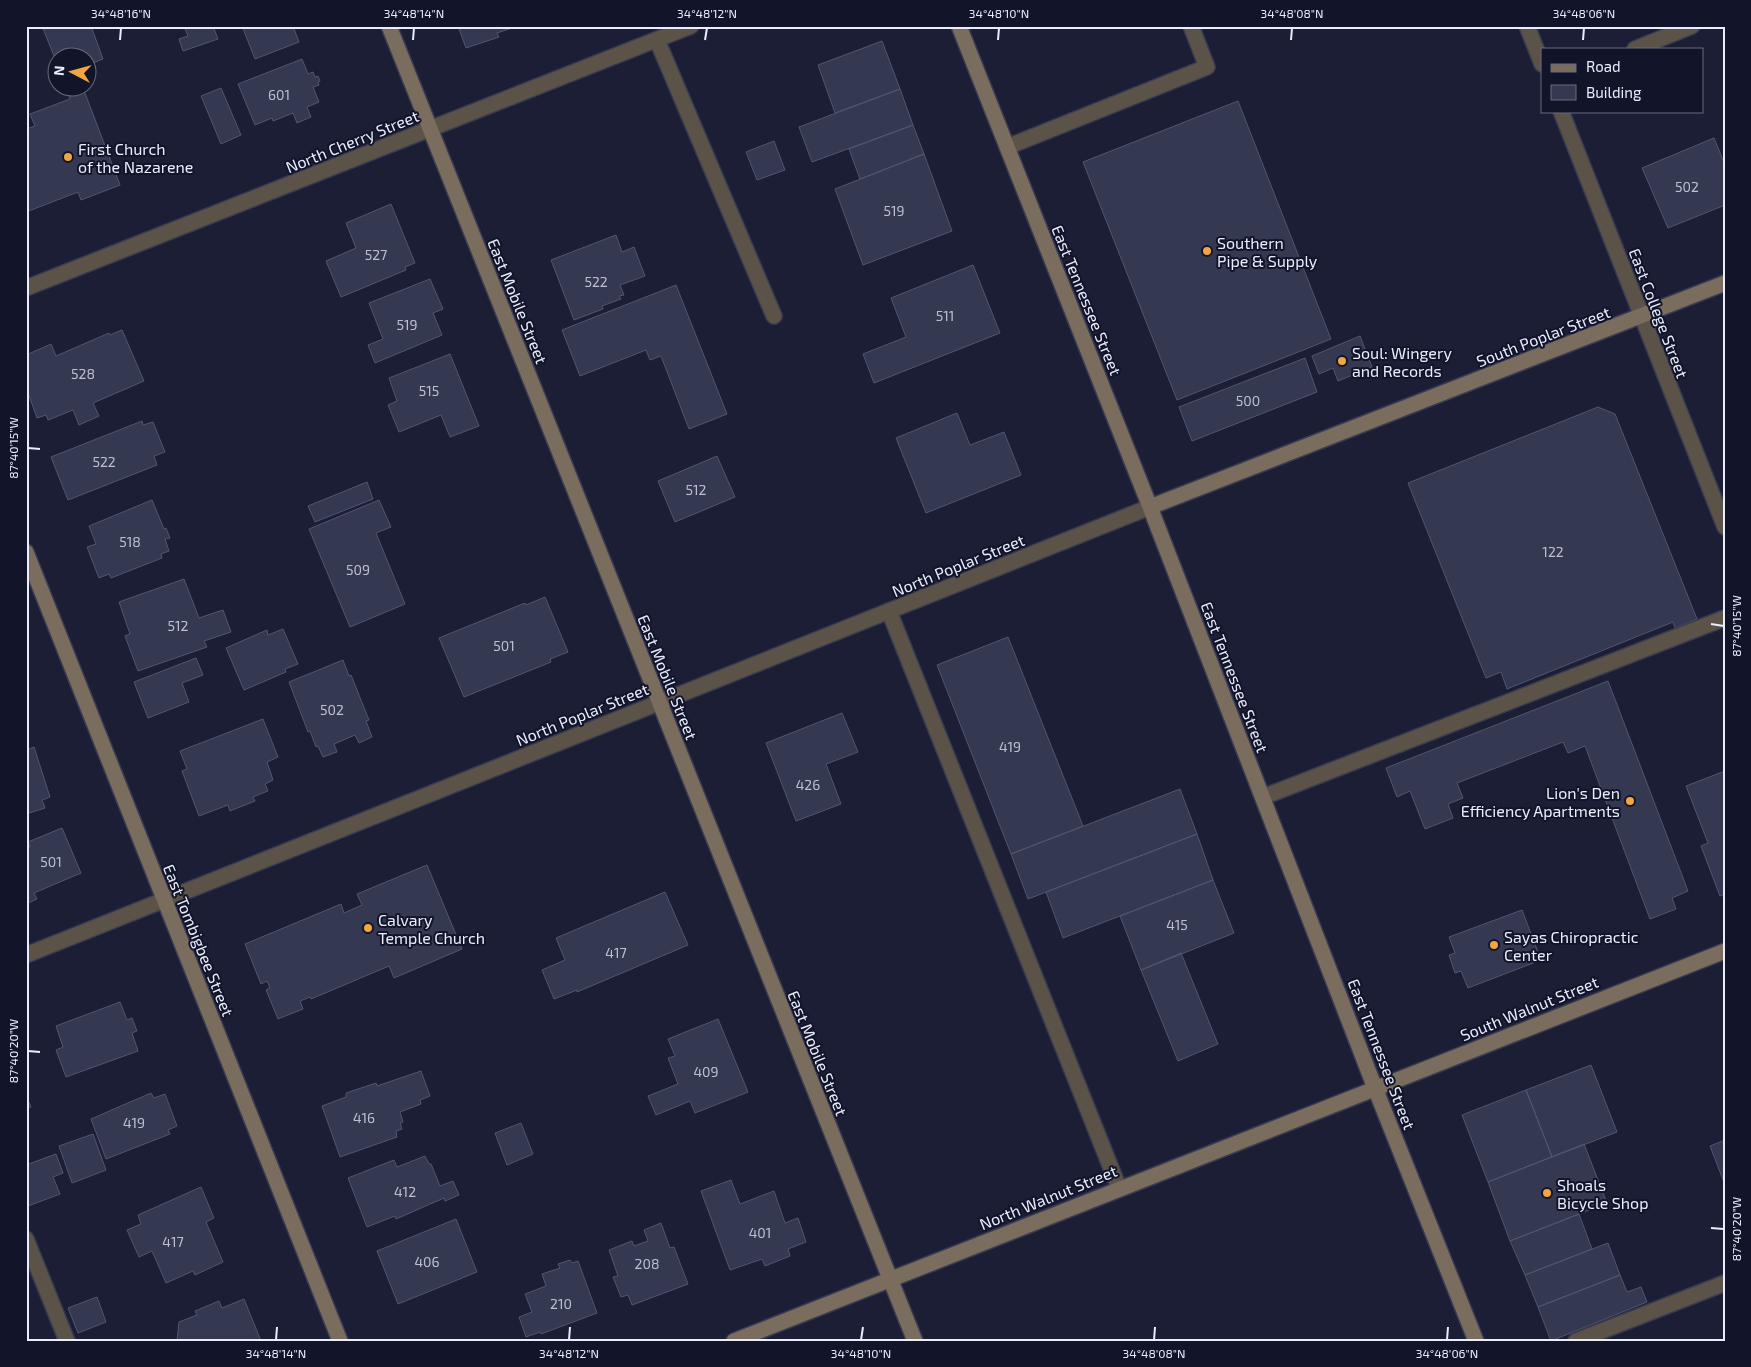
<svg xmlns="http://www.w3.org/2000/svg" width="1751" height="1367" font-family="'Exo 2',sans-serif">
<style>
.building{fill:#343850;stroke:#515670}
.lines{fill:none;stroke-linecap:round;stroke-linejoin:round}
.lane-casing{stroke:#383b51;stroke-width:18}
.street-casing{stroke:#383b51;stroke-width:18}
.secondary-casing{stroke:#383b51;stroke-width:18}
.lane{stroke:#5b5248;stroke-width:15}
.street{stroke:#5b5248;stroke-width:15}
.secondary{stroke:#7b6d5e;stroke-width:15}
.ticks{fill:none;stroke:#eaedfd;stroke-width:2}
.poi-dot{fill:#f2a541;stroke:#12152a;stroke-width:2}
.labels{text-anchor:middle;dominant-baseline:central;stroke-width:4;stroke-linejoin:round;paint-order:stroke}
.number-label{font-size:14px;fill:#bcc0d2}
.street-label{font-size:16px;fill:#eaedfd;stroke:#12152a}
.poi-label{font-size:16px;fill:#eaedfd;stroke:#12152a;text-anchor:start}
.neatline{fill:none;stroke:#eaedfd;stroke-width:2}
.ticks-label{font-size:12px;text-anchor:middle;fill:#eaedfd}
</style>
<rect width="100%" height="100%" fill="#1b1e35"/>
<!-- building -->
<path class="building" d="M42,26h49l12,33 -15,6v-7h-30v8z
M184,26h29l5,13 -35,12 -4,-12 9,-3z
M242,26h51l6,16 -44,17z
M458,26h60l-21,7 2,4 -33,11z
M882,41l18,48 -65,24 -17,-48z
M302,59l6,15 5,-2 2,5 3,-1 2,5 -2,1 1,3 -6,2 6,15 -12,5 4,10 -14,6 -4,-10 -20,8 -1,-3 -17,7 -17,-41z
M66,88h17l37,97 -39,15 -3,-8 -52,20v-83l9,-3 -5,-12 40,-15z
M221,88l20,47 -20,9 -20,-48z
M900,89l13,36 -101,37 -13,-35z
M1238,101l93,238 -154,61 -94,-238z
M913,125l11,29 -64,25 -11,-30z
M1714,138l11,27v40l-57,23 -26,-60z
M774,141l11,29 -28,10 -11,-28z
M924,154l28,77 -89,34 -28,-76z
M391,204l24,59 -10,4 1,3 -65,27 -15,-36 30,-13 -10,-25z
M616,235l6,17 12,-5 11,29 -25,9 4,10 -5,1 2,3 -19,7 1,3 -29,11 -23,-60z
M973,265l27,68 -126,50 -11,-29 43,-17 -15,-39z
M430,279l13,30 -10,4 9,22 -67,28 -7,-18 15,-6 -14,-36z
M676,285l51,129 -38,15 -28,-73 -11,4 -4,-10 -66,26 -18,-46z
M122,330l22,51 -51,22 6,13 -20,9 -6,-15 -25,10 -2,-5 -9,3 -11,-31v-23l2,-1 -2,-8 25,-11 5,12 53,-23 1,2z
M1360,336l12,31 -34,14 -5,-13 -14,6 -7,-18z
M450,354l29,72 -29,11 -9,-22 -42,17 -11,-27 9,-4 -8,-23z
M1305,358l12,34 -125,49 -13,-34z
M1598,407l17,7 82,205 -22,9 -2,-6 -166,67 -6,-17 -15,6 -78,-195z
M957,413l13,32 34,-13 17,43 -95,38 -30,-75z
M142,421l1,4 10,-3 12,30 -11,4 3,9 -89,35 -17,-43z
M717,456l18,41 -60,25 -17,-41z
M367,482l6,17 -58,23 -7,-16z
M152,500l12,29 2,-1 4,10 -5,1 4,12 -8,3 1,4 -51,20 -2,-4 -10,4 -12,-31 9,-3 -7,-18z
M379,500l12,27 -15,6 29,71 -55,23 -41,-98z
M184,579l15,39 24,-8 8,22 -27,9 3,6 -69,24 -13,-35 5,-2 -11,-32z
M545,597l23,55 -18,7 1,3 -87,35 -25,-59 86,-35 1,2z
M283,629l15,35 -13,5 1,3 -42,18 -18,-42 41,-18 1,5z
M1008,637l75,189 -72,28 -74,-189z
M196,658l7,17 -21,8 7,19 -41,16 -14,-36z
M343,660l6,16 2,-1 18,45 -3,1 6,16 -13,6 -4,-8 -21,9 3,8 -14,5 -5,-11 -2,1 -6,-16 -2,1 -19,-50z
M1608,681l80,210 -16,7 4,11 -26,10 -65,-173 -17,7 -5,-11 -106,41 6,15 -15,6 5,14 -28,11 -15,-38 -13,6 -11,-29z
M842,713l16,39 -32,12 15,40 -45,17 -30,-78z
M263,719l15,38 -11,5 6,18 -8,4 3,7 -15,6 2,4 -25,10 -2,-6 -29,11 -17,-45 5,-2 -7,-18z
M34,747l16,50 -8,3 3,8 -19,6v-64z
M1725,771v123l-5,2 -19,-50 7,-3 -22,-57z
M1180,789l17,45 -169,65 -17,-45z
M62,828l19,45 -47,20 3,6 -11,5v-55l4,-2 -2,-5z
M1197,834l16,46 -150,58 -17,-46z
M427,865l35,84 -68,29 -5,-12 -78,33 -1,-2 -10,4 3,8 -25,10 -12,-29 4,-2 -3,-7 -6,3 -16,-40 96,-40 3,9 18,-8 -5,-11z
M1213,880l21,53 -93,37 -21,-54z
M665,892l23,53 -111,47v-2l-23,9 -12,-29 23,-10 -9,-22z
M1522,910l19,50 -73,28 -7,-17 -6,2 -6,-18 6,-2 -6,-16z
M1181,953l37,91 -40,17 -37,-91z
M120,1002l7,18 5,-2 5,13 -5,2 6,18 -72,26 -10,-27 7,-3 -7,-21z
M718,1019l30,73 -53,21 -5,-12 -34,14 -8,-19 30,-12 -10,-26 7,-2 -7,-17z
M1591,1065l26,67 -65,25 -26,-67z
M421,1071l9,25 -10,4 1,4 -21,8 3,10 -3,1 2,6 -6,2 1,6 -57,20 -18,-51 24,-9v-4l30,-10 1,3z
M1526,1090l26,67 -64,25 -26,-67z
M151,1093l3,5 11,-4 12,32 -9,4 2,4 -64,25 -15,-40z
M26,1096l5,11 -5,2z
M521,1123l12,31 -26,11 -12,-32z
M93,1134l13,36 -34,13 -13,-37z
M1725,1140v45l-15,-39z
M1584,1144l23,59 -97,38 -22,-59z
M56,1154l7,19 -10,4 7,17 -32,12 -2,-5v-36z
M425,1156l4,8h2l9,22 13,-5 6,14 -14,6 -1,-3 -48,21 -1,-3 -28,11 -19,-49 46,-18 3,7z
M731,1180l9,24 34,-13 11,32 13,-5 8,24 -18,7 2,7 -25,10 -3,-7 -32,11 -29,-79z
M201,1187l13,31 -8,4 17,40 -28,13 -2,-4 -27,12 -14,-32 -13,6 -12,-27 14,-6 -3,-9z
M1579,1214l13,35 -67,26 -15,-34z
M456,1219l21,53 -79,32 -21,-53z
M661,1223l9,25 4,-1 14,37 -56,21 -4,-10 -7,2 -8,-20 5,-1 -9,-26 23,-9 2,5 14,-5 -4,-11z
M1608,1243l12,32 -82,32 -13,-32z
M570,1260l2,3 6,-2 19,52 -56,21 -1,-2 -14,5 -7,-20 13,-5 -7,-18 21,-8 -4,-12 18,-6 -2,-4z
M1620,1275l7,17 14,-5 6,15 -96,39 -13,-34z
M97,1297l9,25 -28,11 -10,-25z
M244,1299l17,42h-84l2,-19 18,-7 -2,-4 24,-10 3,7z"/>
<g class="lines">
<defs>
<path id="lane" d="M657,40l117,276
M1635,49l57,-23
M1007,147l200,-80 -16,-41
M889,611l230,577
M1263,797l462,-179
M26,1239l41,102
M1576,1341l149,-58"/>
<path id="street" d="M1527,26l15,38
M1561,111l164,416
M26,288l665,-262
M26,955l1124,-448"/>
<path id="secondary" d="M389,26l526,1315
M959,26l191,481 225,581 101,253
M1150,507l575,-224
M26,552l314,789
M734,1341l991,-390"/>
</defs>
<!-- lane casing -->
<use href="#lane" class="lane-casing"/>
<!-- street casing -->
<use href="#street" class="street-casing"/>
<!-- secondary casing -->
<use href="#secondary" class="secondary-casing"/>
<!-- lane -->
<use href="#lane" class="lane"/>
<!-- street -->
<use href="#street" class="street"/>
<!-- secondary -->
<use href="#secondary" class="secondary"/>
</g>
<!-- ticks -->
<path class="ticks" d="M120,40l1,-12M413,40l1,-12M705,40l2,-12M998,40l1,-12M1291,40l1,-12M1583,40l1,-12M28,448l12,1M1711,624l13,2M28,1051l12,1M1711,1228l13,1M276,1340l1,-13M569,1340l1,-13M861,1340l2,-13M1154,1340l1,-13M1447,1340l1,-13"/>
<!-- markers -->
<g class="poi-dot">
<circle cx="68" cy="157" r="5"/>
<circle cx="1207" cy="251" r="5"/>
<circle cx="1342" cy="361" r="5"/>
<circle cx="1630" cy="801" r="5"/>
<circle cx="368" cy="928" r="5"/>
<circle cx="1494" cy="945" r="5"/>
<circle cx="1547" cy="1193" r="5"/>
</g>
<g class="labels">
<!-- number labels -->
<g class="number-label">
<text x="279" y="94">601</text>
<text x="1687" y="186">502</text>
<text x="894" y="210">519</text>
<text x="376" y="254">527</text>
<text x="596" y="281">522</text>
<text x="945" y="315">511</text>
<text x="407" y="324">519</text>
<text x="83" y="373">528</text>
<text x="429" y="390">515</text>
<text x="1248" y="400">500</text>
<text x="104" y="461">522</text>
<text x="696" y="489">512</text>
<text x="130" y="541">518</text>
<text x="1553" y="551">122</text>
<text x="358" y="569">509</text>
<text x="178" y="625">512</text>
<text x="504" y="645">501</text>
<text x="332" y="709">502</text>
<text x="1010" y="746">419</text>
<text x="808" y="784">426</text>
<text x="51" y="861">501</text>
<text x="1177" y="924">415</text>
<text x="616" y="952">417</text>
<text x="706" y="1071">409</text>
<text x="364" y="1117">416</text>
<text x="134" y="1122">419</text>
<text x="405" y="1191">412</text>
<text x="760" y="1232">401</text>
<text x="173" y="1241">417</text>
<text x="427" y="1261">406</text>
<text x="647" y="1263">208</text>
<text x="561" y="1303">210</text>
</g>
<!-- street labels -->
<g class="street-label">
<text transform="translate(352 141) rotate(-22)">North Cherry Street</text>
<text transform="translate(1087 300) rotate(68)">East Tennessee Street</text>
<text transform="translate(518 301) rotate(68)">East Mobile Street</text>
<text transform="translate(1659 313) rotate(69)">East College Street</text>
<text transform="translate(1543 336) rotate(-21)">South Poplar Street</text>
<text transform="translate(958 565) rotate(-22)">North Poplar Street</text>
<text transform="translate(668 677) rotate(68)">East Mobile Street</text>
<text transform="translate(1235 677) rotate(69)">East Tennessee Street</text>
<text transform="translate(582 714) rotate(-22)">North Poplar Street</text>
<text transform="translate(199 940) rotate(68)">East Tombigbee Street</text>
<text transform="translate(1529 1008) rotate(-22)">South Walnut Street</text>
<text transform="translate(818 1053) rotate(68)">East Mobile Street</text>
<text transform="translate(1382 1054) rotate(69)">East Tennessee Street</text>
<text transform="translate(1048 1197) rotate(-22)">North Walnut Street</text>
</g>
<!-- poi labels -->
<g class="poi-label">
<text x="78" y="148">First Church<tspan x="78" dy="18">of the Nazarene</tspan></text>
<text x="1217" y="242">Southern<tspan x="1217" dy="18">Pipe &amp; Supply</tspan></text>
<text x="1352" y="352">Soul: Wingery<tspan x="1352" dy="18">and Records</tspan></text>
<text x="1620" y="792" text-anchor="end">Lion's Den<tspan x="1620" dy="18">Efficiency Apartments</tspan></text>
<text x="378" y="919">Calvary<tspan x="378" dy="18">Temple Church</tspan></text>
<text x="1504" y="936">Sayas Chiropractic<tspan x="1504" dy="18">Center</tspan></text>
<text x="1557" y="1184">Shoals<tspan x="1557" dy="18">Bicycle Shop</tspan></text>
</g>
</g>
<!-- border -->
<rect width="1751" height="1367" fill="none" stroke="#12152a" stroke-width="55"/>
<!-- legend -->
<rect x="1541" y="48" width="162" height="65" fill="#12152a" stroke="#686b7e"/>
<rect x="1551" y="64" width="25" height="8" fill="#7b6d5e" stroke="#686b7e"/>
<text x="1586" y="72" font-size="15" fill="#eaedfd">Road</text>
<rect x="1551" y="85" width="25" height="15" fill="#343850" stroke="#686b7e"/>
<text x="1586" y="98" font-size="15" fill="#eaedfd">Building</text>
<!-- north arrow -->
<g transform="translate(72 72) rotate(276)"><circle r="24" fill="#12152a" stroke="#686b7e"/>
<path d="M0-4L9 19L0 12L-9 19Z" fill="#f2a541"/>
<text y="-8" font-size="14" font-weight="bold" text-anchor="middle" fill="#eaedfd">N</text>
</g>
<rect x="28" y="28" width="1696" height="1312" class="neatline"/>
<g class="ticks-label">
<text x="121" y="18">34°48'16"N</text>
<text x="414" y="18">34°48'14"N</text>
<text x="707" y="18">34°48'12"N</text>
<text x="999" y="18">34°48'10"N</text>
<text x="1292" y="18">34°48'08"N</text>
<text x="1584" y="18">34°48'06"N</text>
<text transform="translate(14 448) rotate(-90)" y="4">87°40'15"W</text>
<text transform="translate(1737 626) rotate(-90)" y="4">87°40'15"W</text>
<text transform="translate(14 1051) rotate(-90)" y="4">87°40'20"W</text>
<text transform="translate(1737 1229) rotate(-90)" y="4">87°40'20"W</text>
<text x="276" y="1358">34°48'14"N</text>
<text x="569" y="1358">34°48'12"N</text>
<text x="861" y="1358">34°48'10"N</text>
<text x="1154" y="1358">34°48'08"N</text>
<text x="1447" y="1358">34°48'06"N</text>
</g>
</svg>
